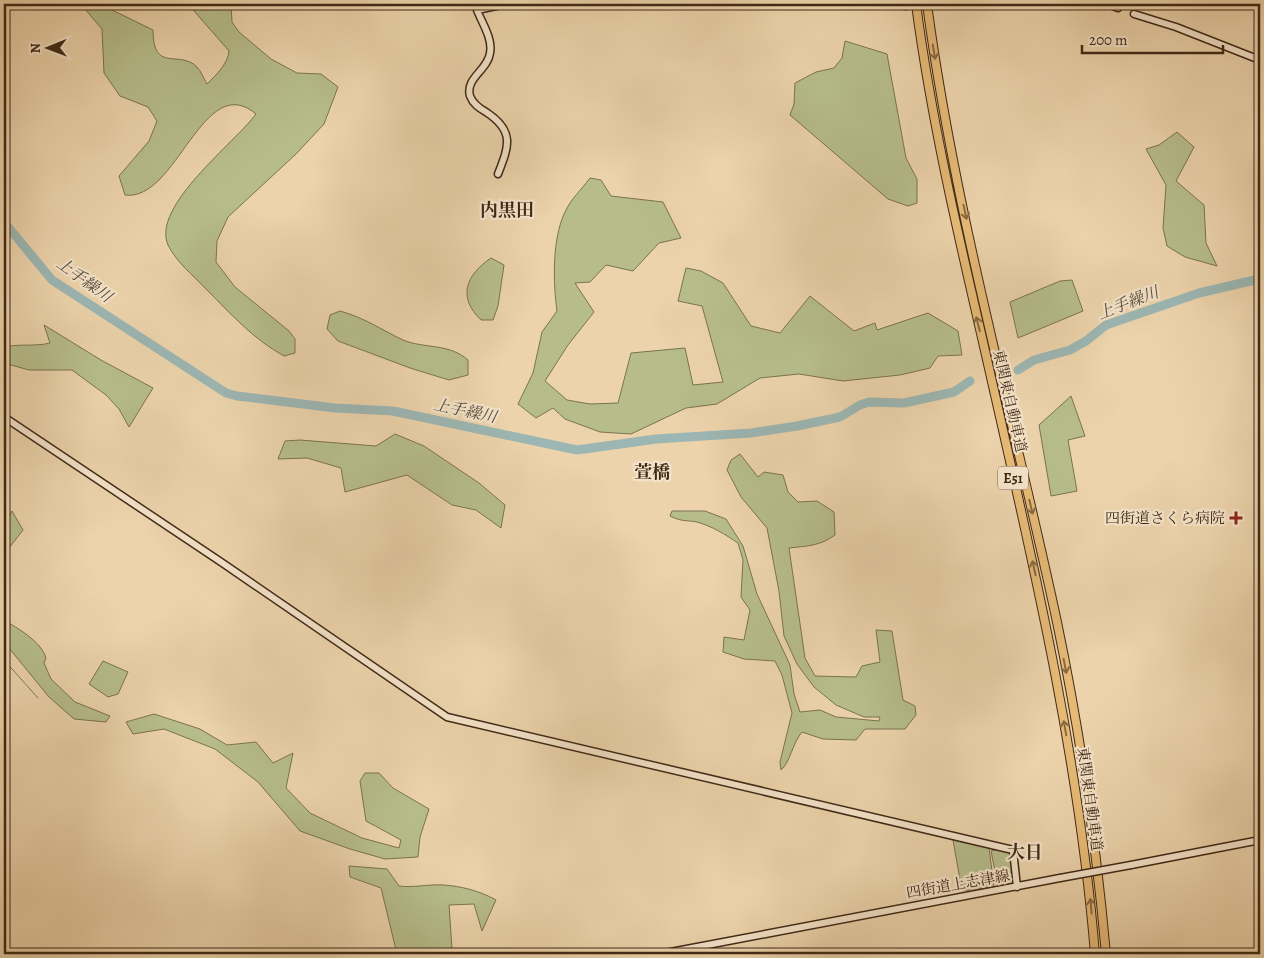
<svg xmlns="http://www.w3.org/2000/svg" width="1264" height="958" font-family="Alegreya,'Noto Serif JP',serif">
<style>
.green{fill:#b6bd8b;stroke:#7b7350}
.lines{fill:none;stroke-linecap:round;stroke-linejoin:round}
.stream{stroke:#777e74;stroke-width:1}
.river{stroke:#9cb6b3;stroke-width:9}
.secondary-casing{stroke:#402916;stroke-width:9}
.highway-casing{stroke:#402916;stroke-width:10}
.secondary{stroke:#f3e2c8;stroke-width:6}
.highway{stroke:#e6ba76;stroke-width:8}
.secondary-bridge-casing{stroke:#402916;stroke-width:9;stroke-linecap:butt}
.secondary-bridge{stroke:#f3e2c8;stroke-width:6}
.oneway{stroke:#8b6a41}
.poi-dot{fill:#8f2418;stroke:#f3e2c8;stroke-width:2}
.labels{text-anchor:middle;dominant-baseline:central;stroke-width:4.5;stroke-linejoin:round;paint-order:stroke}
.shield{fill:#f3e2c8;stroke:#76604b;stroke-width:1}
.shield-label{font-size:14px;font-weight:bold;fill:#402916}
.street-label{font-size:15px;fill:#402916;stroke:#f3e2c8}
.poi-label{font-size:15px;fill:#402916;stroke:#f3e2c8;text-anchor:end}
.water-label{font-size:16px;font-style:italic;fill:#574c3d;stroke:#f3e2c8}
.quarter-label{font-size:18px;font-weight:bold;fill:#402916;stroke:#f3e2c8}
</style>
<rect width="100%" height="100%" fill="#ecd3ab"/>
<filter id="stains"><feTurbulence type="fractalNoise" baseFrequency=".004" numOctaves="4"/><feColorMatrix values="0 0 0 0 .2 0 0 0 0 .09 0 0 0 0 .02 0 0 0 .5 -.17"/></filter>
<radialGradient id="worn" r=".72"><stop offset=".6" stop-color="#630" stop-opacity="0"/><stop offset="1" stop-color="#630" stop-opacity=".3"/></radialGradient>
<!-- green -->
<path class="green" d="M100,4l53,26c0,44 26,19 44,37 4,4 7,12 10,17 9,-9 21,-20 22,-33l-41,-47h43l1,18 7,10 32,27 26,14 24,1 17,13 -14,37 -28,30 -68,63 -11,24 -1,21 19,25 54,44 6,8v14l-11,3c-31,-17 -54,-43 -78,-67 -13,-14 -29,-26 -38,-44 -17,-39 67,-102 88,-131 -53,-45 -79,88 -131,81l-6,-19 30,-35 8,-20 -9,-14 -28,-11 -16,-23 -2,-44 -18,-21z
M845,41l42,13 19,104 11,21v24l-9,3 -20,-7 -98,-84 4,-11 1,-21 21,-11 18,-4 8,-10z
M1177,132l17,15 -18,34 28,24 2,38 11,23 -32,-9 -18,-11 -4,-18 3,-43 -20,-36 13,-4z
M590,178l11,2 10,16 52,6 18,36 -22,5 -26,28 -27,-6 -16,17 -15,1 19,29 -26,33 -23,36 22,19 23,4 28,-1 13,-50 54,-5 8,37 30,-3 -21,-76 -24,-5 8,-33 15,3 22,12 28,43 29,7 30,-37 44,35 21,-8 2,7 51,-17 30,18 4,24 -24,1 -8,12 -30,7 -57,6 -44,-7 -39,4 -43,26 -31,4 -55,26 -31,-2 -35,-13 -12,-11 -17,10 -18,-14 15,-31 9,-41 15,-21c-4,-29 -5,-72 8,-99 5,-12 17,-23 25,-34z
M491,258l13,7 -6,41 -5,14h-12c-24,-23 -15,-45 10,-62z
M1072,280l11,31 -65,27 -8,-36 50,-21z
M340,311c25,7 40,18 63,29 22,9 46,3 65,20v15l-19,5 -39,-12 -72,-27 -11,-12 3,-14z
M44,325l57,35 52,28 -24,39 -10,-18 -13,-14 -34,-25h-43l-25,-7v-15c8,-5 32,-1 46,-5z
M1071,396l14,40 -17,4 9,51 -26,5 -12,-71z
M395,434l29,12 55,37 26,22 -4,23 -25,-18 -24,-5 -45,-30 -62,17 -4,-24 -34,-10 -29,1 7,-18 15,-1 76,6z
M740,454l18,23 6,-5 19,3 5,17 10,10 19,-1 17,11 1,23c-15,11 -28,11 -46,13l16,110 10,18 41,1 6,-11 18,-4 -4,-32 16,1 11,69 12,6 1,9 -11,14h-40l-9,11 -33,-1 -21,-7c-10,12 -12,31 -21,38l-1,-8 12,-49 -10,-38 -7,-14 -31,-2 -21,-7 1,-15 20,3 6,-30 -9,-13 2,-37 -5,-17c-12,-8 -26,-17 -41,-21 -11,-2 -15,0 -27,-6l2,-5h33l21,8 17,27 14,48 33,71 4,29 6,18 20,-2 16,7 43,4 1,-4h-16l-28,-12 -22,-18 -17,-23 -13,-28 -5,-45 -12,-63 -26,-31 -14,-27 4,-10z
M12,511l11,19 -14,18h-5v-22z
M4,620c13,8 37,21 42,38l-2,5 7,16 24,23 35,14 -4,6 -32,-3 -25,-22 -45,-55z
M103,661l25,11 -10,22 -10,3 -19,-13z
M154,714l46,15 27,16 29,-3 17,21 20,-10 -7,35 24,25 52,25 37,10 2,-8 -35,-19 -6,-40 5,-8h14l14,15 36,21 -9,28 -2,20 -33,2 -35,-10 -50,-18 -42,-49 -43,-33 -51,-20 -31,5 -7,-12z
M953,840l36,8 5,39 -32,4z
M999,849l10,2 5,32 -16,3 -7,-35z
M349,866l38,3 12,17c15,2 29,-2 44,-1 18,1 37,6 53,15l-14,31 -8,-27 -25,1 3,44 -25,5h-30l-16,-66 -31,-11z"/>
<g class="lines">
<!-- stream -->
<path class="stream" d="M1255,280h5
M4,660l34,38"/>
<!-- river -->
<path class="river" d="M4,222l48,58 174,113 11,3 98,12 58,3 184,39 79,-11 95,-6 46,-7 43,-9 20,-12 9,-3 35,1 50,-11 16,-11
M1018,370l16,-10 36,-10 16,-9 20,-16 93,-32 56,-13"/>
<defs>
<path id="secondary" d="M890,4l16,2
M1108,4l10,4
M1134,14l42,13 84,33
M498,174c11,-28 17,-43 -12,-62 -7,-4 -13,-8 -16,-16 -5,-18 18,-26 20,-43 3,-14 -8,-30 -13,-43l29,-6
M4,417l217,145 226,155 566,133 4,37
M1131,865l129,-25
M660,954l400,-76"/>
<path id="highway" d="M916,4c15,114 41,226 67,338 46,203 95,405 112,612
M927,4c28,209 86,412 130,618 23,110 39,221 49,332"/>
</defs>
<!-- secondary casing -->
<use href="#secondary" class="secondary-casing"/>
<!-- highway casing -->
<use href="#highway" class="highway-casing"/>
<!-- secondary -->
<use href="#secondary" class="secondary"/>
<!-- highway -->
<use href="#highway" class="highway"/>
<defs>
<path id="secondary-bridge" d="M1060,878l71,-13"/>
</defs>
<!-- secondary-bridge casing -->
<use href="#secondary-bridge" class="secondary-bridge-casing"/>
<!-- secondary-bridge -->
<use href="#secondary-bridge" class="secondary-bridge"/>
</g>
<!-- one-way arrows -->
<defs><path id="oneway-shaft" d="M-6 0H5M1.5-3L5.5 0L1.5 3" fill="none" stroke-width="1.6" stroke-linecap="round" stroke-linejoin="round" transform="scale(1.25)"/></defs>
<g class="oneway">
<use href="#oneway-shaft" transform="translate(934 52) rotate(80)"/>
<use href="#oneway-shaft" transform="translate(965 212) rotate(78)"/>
<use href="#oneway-shaft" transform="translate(978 324) rotate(-104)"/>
<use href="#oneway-shaft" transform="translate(1031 507) rotate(77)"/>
<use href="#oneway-shaft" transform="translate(1034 568) rotate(-102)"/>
<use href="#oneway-shaft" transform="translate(1065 666) rotate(79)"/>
<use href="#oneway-shaft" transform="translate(1065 728) rotate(-100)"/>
<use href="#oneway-shaft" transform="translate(1091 906) rotate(-95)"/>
</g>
<!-- markers -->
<path class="poi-dot" d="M1233.5 510.5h5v5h5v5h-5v5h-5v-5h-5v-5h5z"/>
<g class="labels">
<!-- shield labels -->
<rect class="shield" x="998" y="466.5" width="30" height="23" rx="4"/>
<g class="shield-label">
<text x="1013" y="478">E51</text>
</g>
<!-- street labels -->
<g class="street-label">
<text transform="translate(1010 401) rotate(77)">東関東自動車道</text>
<text transform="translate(1090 799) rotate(82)">東関東自動車道</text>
<text transform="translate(958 884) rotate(-10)">四街道上志津線</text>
</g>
<!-- poi labels -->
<g class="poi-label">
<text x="1225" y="518">四街道さくら病院</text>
</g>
<!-- water labels -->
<g class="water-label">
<text transform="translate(84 280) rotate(36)">上手繰川</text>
<text transform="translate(1128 303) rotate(-21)">上手繰川</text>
<text transform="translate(465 411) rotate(12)">上手繰川</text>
</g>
<!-- quarter labels -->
<g class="quarter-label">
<text x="507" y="210">内黒田</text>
<text x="652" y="472">萱橋</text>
<text x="1025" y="852">大日</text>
</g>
</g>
<!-- margin -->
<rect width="1264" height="958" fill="none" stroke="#ecd3ab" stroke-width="20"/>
<rect x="5" y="5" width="1254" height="948" fill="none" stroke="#402916" stroke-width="2.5"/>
<rect x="10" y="10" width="1244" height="938" fill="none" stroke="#402916"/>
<!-- north arrow -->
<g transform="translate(48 48) rotate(269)" stroke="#f3e2c8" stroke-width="4" paint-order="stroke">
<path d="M0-4L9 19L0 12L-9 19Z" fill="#402916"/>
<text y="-8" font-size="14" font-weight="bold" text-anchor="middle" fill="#402916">N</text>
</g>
<!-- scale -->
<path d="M1082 45v8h141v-8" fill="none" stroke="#402916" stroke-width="2.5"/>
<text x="1089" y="45" font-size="15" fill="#402916" stroke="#f3e2c8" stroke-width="4" paint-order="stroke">200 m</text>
<rect width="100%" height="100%" filter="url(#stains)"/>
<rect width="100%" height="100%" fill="url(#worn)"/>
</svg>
